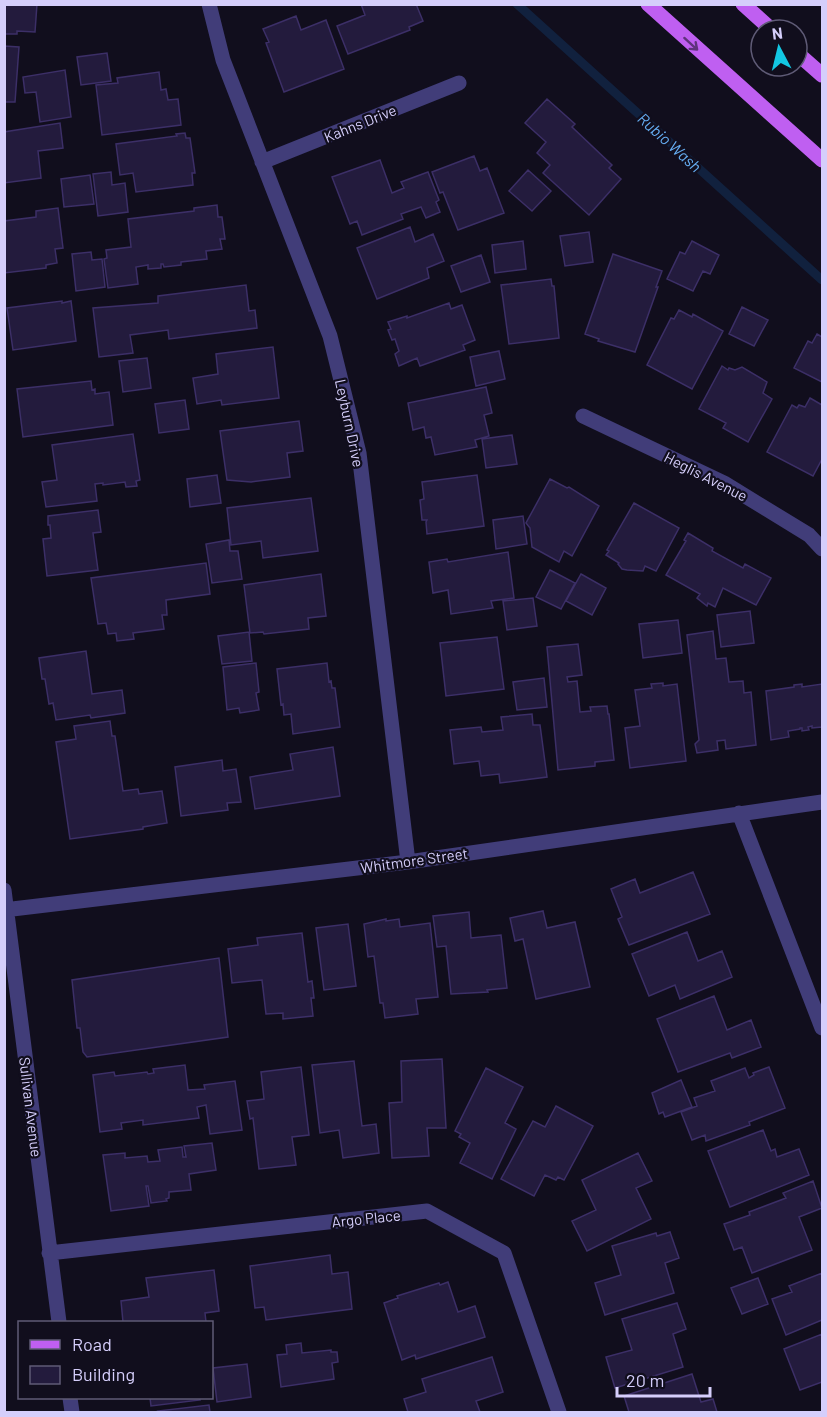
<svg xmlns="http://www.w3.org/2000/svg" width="827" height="1417" font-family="Barlow,sans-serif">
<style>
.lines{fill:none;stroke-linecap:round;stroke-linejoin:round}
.stream{stroke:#11213e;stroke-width:9}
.building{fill:#231b3d;stroke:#3c2f67;stroke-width:1.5}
.minor{stroke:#413d79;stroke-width:15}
.primary{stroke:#bf5ff1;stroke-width:15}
.oneway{stroke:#5f327c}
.labels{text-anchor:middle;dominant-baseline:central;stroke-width:4.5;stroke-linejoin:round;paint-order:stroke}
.street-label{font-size:15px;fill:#d5cefb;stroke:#110e1d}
.water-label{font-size:16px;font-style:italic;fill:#65adf2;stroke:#110e1d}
</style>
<rect width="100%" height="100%" fill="#110e1d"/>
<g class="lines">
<!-- stream -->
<path class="stream" d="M517,4l305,276"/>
</g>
<!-- building -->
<path class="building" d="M4,4h33l-2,28 -18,-1v3h-13z
M361,4h55l7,17 -14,6 1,3 -62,24 -11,-28 28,-11z
M296,16l5,14 25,-10 18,49 -60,23 -18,-49 3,-1 -6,-13z
M4,46l15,1 -4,55h-11z
M107,53l4,28 -30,4 -4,-28z
M65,70l6,47 -31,5 -4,-30 -11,1 -2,-16z
M159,72l2,18 5,-1 2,11 10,-1 3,26 -79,10 -6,-50 22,-2 -1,-5z
M547,99l28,25 -3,3 40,38 -3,3 12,11 -32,36 -46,-42 7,-8 -13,-12 9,-11 -21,-19z
M60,123l3,25 -25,3 3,27 -37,5v-51z
M185,133l1,5h4l5,35h-3l1,12 -57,7 -3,-19 -13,2 -4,-31 61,-8 -1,-2z
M474,156l6,15 7,-3 17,45 -46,17 -15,-38 -3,1 -8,-21z
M380,160l12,33 12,-5 -3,-6 27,-10 11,28 -3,2 4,10 -14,6 -5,-11 -20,7 2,5 -41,16 -5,-14 -7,3 -18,-47z
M528,170l23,21 -19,20 -23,-20z
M111,172l1,13 13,-2 3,29 -30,4 -5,-42z
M90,175l4,29 -30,3 -3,-28z
M217,205l1,12h4l3,22h-5l2,10 -16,2 1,8 -26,3v3l-17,2 -1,-3h-2v4l-13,1v-4l-12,2 2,17 -30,4 -4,-29 3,-1 -1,-8 25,-3 -3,-28 66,-8v-3z
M58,208l5,40 -8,1 2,14 -11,2v3l-42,5v-52l32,-4v-6z
M410,227l5,15 18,-8 11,27 -17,7 2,10 -52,21 -20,-51z
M589,232l4,30 -28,4 -5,-30z
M523,241l3,28 -31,4 -3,-28z
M692,241l27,14 -9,19 -7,-3 -10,20 -26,-12 13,-27 5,2z
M91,252l1,8 10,-1 3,28 -29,4 -4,-37z
M613,254l49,17 -6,16h2l-23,65 -37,-11 1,-2 -14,-5z
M481,255l9,27 -29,10 -10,-26z
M551,279l1,7h2l5,52 -50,6 -8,-59z
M246,285l3,26 6,-1 2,18 -88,11 -1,-9 -38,5 3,18 -34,4 -6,-49 65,-5v-7z
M62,301v2l9,-2 5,40 -63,9 -6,-42z
M449,303l2,6 11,-4 13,35 -12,5 2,5 -45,16 -3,-8 -18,8 -4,-12 4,-3 -4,-12 -3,1 -4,-10 3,-1 -3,-7 19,-6v2z
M742,307l26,13 -14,26 -25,-12z
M679,310l13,7 1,-3 30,17 -31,58 -45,-24 24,-47 3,1z
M817,334l5,3v45l-28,-14 14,-27 4,2z
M273,347l6,51 -57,7 -1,-5 -24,4 -4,-26 25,-4 -2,-20z
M499,351l6,28 -29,7 -6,-29z
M147,358l4,30 -28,4 -4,-31z
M722,366l6,4 1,-2 6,2 7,-3 25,15 -4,11 9,6 -24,43 -25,-14 3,-5 -27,-14z
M91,381l1,9 3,-1v5l14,-2 4,33 -90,12 -6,-48z
M486,387l6,26 -8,2 5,21 -14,4 2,7 -42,8 -4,-18 -5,1 -2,-11 -11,3 -5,-27z
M810,398l12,7v54l-9,17 -46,-24 25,-47 5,3 2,-3 6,2z
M185,400l4,29 -30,4 -4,-29z
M299,421l4,30 -16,2 3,24 -39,5 -24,-2 -7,-49z
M133,434l7,46 -4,1 1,5 -11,1 -1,-5 -22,3v-2l-8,1 2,17 -51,6 -4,-25 15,-2 -5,-35z
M512,435l5,29 -31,4 -4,-29z
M217,475l4,28 -31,4 -3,-28z
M477,475l7,51 -57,8 -1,-12 1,-2h-5l-2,-20 4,-1 -2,-17z
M550,479l17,9 2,-1 30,19 -27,50 -8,-5 -5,11 -27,-15 -2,-19 -4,-5z
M311,498l7,53 -55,7 -2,-17 -30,4 -4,-37z
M634,503l45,25 -23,43 -11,-5 -2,5 -16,-1 -5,-1 -4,-5 1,-1 -13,-8 3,-4 -2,-1z
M98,510l3,22 -8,1 5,37 -51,6 -4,-37 8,-1 -1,-13h-2v-9z
M523,516l4,28 -31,5 -3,-29z
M688,533l25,15 -1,3 31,17 2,-4 26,14 -15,27 -33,-17 -8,19 -7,-4 -1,3 -10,-8 3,-4 -34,-19 20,-34 -2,-1z
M229,540l1,11h8l4,28 -30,4 -6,-39z
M508,552l6,46 -23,3 2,7 -42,6 -3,-24 -15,3 -4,-31 18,-3 1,3z
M206,563l4,31 -44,6 1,15h-5l2,14 -31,4 1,6 -17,2 -1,-8 -8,1 -2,-11 -8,1 -7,-46z
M550,570l25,13 -14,26 -25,-12z
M321,574l5,42 -18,2 1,11 -45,5 -1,-2 -13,1 -6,-48z
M581,574l25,14 -14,27 -26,-14z
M533,598l4,28 -30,4 -4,-29z
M750,611l4,32 -33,4 -4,-32z
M678,620l4,33 -39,5 -4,-34z
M713,631l3,28 10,-1 3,24 14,-1 1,12 7,-1 5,53 -30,4 -1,-9 -8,1 1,9 -21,3 -2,-9 4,-4 -12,-105z
M249,632l3,29 -30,3 -4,-28z
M497,637l7,52 -58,7 -6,-53z
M578,644l4,31 -15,2 1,5 9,-1 3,31 11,-1 -1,-4 17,-1 1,8h1l5,46 -19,2v4l-37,4 -11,-123z
M86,651l6,43 30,-4 3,23 -34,5 -1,-3 -34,5 -3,-17 -4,1 -4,-25h-3l-3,-21z
M256,663l3,29 -3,1 3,17 -19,3 -1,-5 -12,2 -4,-43z
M327,663l2,19 2,-1 1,7h3l5,39 -47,7 -2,-20 -7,1 -1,-11 -2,1 -4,-36z
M544,678l3,29 -30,3 -4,-28z
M663,683v3l14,-2 9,77 -56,7 -5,-40 15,-2 -5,-36 17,-2 -1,-4z
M802,684v3l20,-3v43l-10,1v-2l-4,1 1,3 -7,1v-3h-2v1l-12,2 1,6 -18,3 -5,-49 28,-4v-2z
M532,714l1,11h7l7,52 -47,6 -1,-9 -18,2 -2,-15 -25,3 -4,-34 31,-3 1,5 21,-2 -2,-13z
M110,721l2,15h3l8,55 15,-2 1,5 23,-3 5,32 -24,4v2l-73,10 -14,-97 20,-3 -2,-13z
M333,747l7,49 -85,13 -5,-32 43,-7 -3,-16z
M222,760l1,11 13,-2 5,33 -14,1 1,7 -47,6 -6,-49z
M693,872l17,42 -81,31 -11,-26 4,-2 -11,-28 24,-10 5,14z
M543,911l4,17 28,-6 15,65 -54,12 -13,-60 -8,2 -5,-23z
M469,912l2,26 30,-3 6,53 -20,2 1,2 -37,2 -5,-48 -9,1 -4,-31z
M386,919v2l13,-2 1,8 30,-4 8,74 -22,2 2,15 -33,4 -2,-15h-3l-6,-47 -6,1 -4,-33z
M348,924l8,62 -32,4 -8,-62z
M687,932l11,29 24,-10 10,26 -52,22 -5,-14 -26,11 -17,-42z
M302,933l6,49 4,-1 2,17h-3l2,18 -30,3v-6l-17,1 -4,-34 -30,3 -4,-34 30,-4 -1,-7z
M219,958l9,79 -141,20 -4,-5 -3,-24h-3l-5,-48z
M714,996l13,34 24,-10 10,27 -29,11 -2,-5 -52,19 -21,-53z
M442,1059l4,69h-19l2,28 -37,2 -3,-55 13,-1 -1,-41z
M354,1061l8,65 14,-2 3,29 -36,5 -4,-28 -19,3 -8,-68z
M185,1065l3,25 17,-1 -1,-4 31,-4 7,49 -32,4 -4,-29 -9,2 2,11 -56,7v-5l-22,3 1,6 -22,3 -7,-57 21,-3 1,4 32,-4 1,2 6,-1 -1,-4z
M301,1067l8,68 -17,2 4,28 -37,4 -6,-51 -3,1 -3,-18 17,-2 -3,-27z
M769,1067l16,41 -36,14 1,3 -44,16 -1,-6 -13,5 -11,-28 16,-6 -3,-8 21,-7 -4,-10 34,-13 4,10 5,-3 -1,-2z
M486,1068l37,19 -18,36 11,6 -24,50 -32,-16 10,-20 -11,-6 2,-3 -6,-3z
M681,1080l11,27 -27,10 -2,-5 -4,2 -7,-21z
M556,1106l37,20 -29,54 -6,-3 -2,3 -11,-5 -11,21 -33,-17 32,-58 12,6z
M763,1130l8,21 4,-2 2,8 22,-8 10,26 -79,32 -22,-56z
M212,1143l4,27 -27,4 2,16 -22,2v6l-3,1 1,2 -16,2 -3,-17h-2l3,20 -38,5 -8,-56 22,-2v5l22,-2 1,6 12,-1 -2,-11 24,-3 1,10h3l-2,-11z
M638,1153l14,28 -16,7 15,31 -64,32 -15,-30 24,-11 -14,-30z
M813,1181l9,27 -23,9 13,33 -60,23 -10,-26 -8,3 -10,-26 26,-9 -1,-3 37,-14 -3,-5z
M670,1232l9,26 -14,5 9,30 -69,22 -10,-32 26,-8 -9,-29 44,-13 1,3z
M330,1255l2,19 16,-2 4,37 -86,11 -2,-13 -9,1 -5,-42z
M214,1270l5,41 -14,2 1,9h-83l-2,-21 28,-4 -3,-19z
M822,1273v47l-36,15 -14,-36 20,-7 -3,-6z
M758,1278l10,26 -26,10 -11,-26z
M448,1282l10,30 17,-6 10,31 -69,22 -1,-4 -13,5 -18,-57 14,-5 -1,-2 42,-13 1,2z
M677,1303l9,26 -13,5 10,33 -68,21 -9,-31 26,-7 -10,-31z
M822,1334v48l-22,8 -16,-41z
M301,1343l1,10 29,-3v2h6l1,10 -6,1 2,16 -53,8 -4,-32 10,-1 -1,-9z
M492,1357l11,35 -27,9 4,11h-72l-4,-13 22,-7 -4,-13z
M247,1364l4,33 -34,5 -4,-34z
M692,1374l9,28 12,-3 4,13h-88l-5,-16z
M150,1398h49l1,2 -49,6z
M209,1405l1,7h-51l-1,-1z"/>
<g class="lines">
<!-- minor -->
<path class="minor" d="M209,4l14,56 107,276 29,117 49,409
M262,162l197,-79
M583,416l141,67 85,52 13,14
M739,813l83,215
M4,890l55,432
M4,910l404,-48 414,-60
M49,1253l378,-42 77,42 55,159
M70,1398l2,14"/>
<!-- primary -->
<path class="primary" d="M648,4l174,156
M743,4l29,26
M797,53l25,22"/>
</g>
<!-- one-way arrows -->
<defs><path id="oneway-shaft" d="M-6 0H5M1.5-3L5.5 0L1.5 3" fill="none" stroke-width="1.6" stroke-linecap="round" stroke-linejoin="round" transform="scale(1.5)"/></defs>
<use class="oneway" href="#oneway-shaft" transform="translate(691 44) rotate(42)"/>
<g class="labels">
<!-- street labels -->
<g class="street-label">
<text transform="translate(360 123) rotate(-22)">Kahns Drive</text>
<text transform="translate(350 423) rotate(78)">Leyburn Drive</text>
<text transform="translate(706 476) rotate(27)">Heglis Avenue</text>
<text transform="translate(414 860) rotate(-8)">Whitmore Street</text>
<text transform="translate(31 1107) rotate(83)">Sullivan Avenue</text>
<text transform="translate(366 1218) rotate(-6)">Argo Place</text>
</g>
<!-- water labels -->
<g class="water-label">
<text transform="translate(670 142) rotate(42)">Rubio Wash</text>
</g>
</g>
<!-- border -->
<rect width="827" height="1417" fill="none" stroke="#d5cefb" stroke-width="12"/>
<!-- legend -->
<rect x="18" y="1321" width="195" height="78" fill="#110e1d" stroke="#5f5b76" stroke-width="1.5"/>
<rect x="30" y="1340" width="30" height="9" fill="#bf5ff1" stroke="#5f5b76" stroke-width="1.5"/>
<text x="72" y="1351" font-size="18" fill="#d5cefb">Road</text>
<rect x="30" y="1366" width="30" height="18" fill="#231b3d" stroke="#5f5b76" stroke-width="1.5"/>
<text x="72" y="1381" font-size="18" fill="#d5cefb">Building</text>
<!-- north arrow -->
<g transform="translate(779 48) rotate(353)"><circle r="28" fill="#110e1d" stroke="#5f5b76" stroke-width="1.5"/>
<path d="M0-4.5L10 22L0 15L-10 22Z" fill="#13c7e2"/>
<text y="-9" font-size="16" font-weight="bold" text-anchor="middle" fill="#d5cefb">N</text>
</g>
<!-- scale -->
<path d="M617 1387v9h93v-9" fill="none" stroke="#d5cefb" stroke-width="3"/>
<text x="626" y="1387" font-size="18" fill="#d5cefb" stroke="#110e1d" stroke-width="4.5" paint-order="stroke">20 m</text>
</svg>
